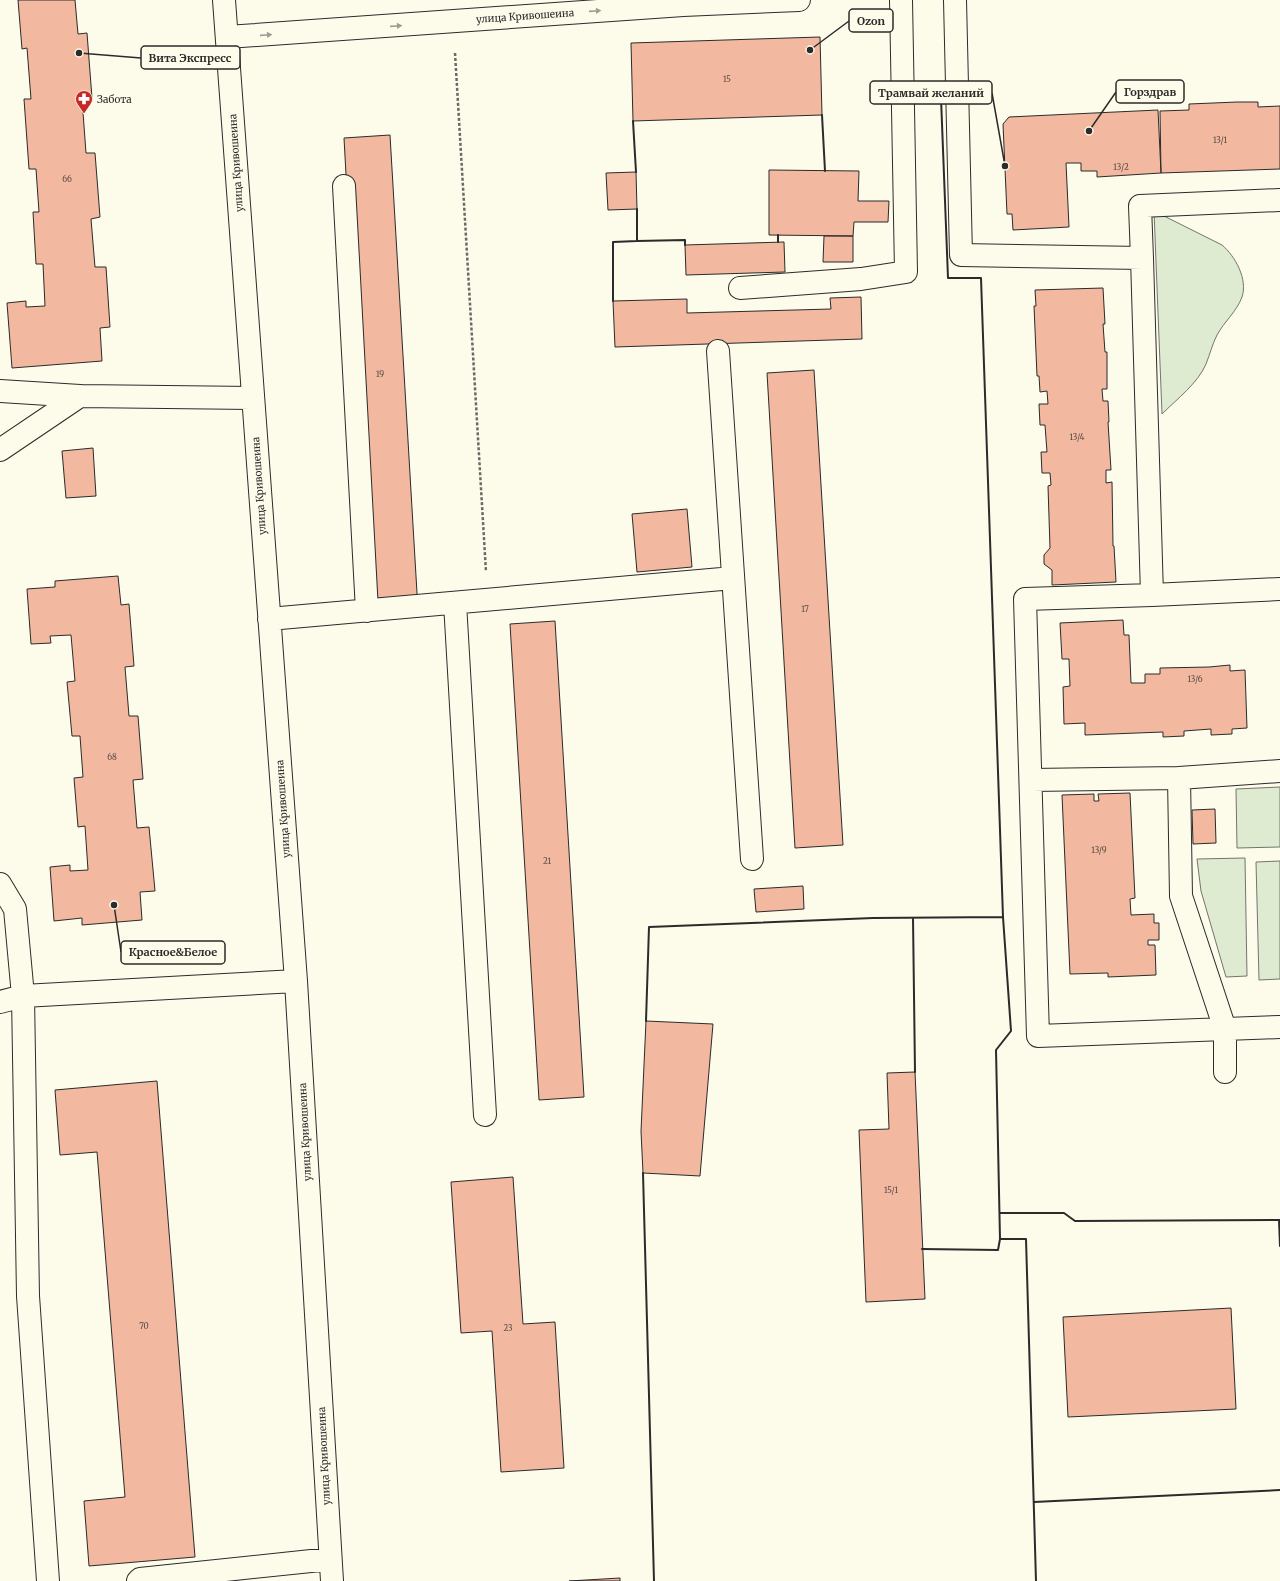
<svg xmlns="http://www.w3.org/2000/svg" width="1280" height="1581" font-family="Merriweather,serif">
<style>
.green{fill:#deebd1;stroke:#74746e}
.building{fill:#f2b8a0;stroke:#2b2b2b}
.lines{fill:none;stroke-linecap:round;stroke-linejoin:round}
.minor-casing{stroke:#2b2b2b;stroke-width:24}
.path{stroke:#6a6964;stroke-width:2.5;stroke-dasharray:3 2;stroke-linecap:butt}
.minor{stroke:#fdfbea;stroke-width:22}
.wall{stroke:#2b2b2b;stroke-width:2}
.oneway{fill:#9e9d94}
.labels{text-anchor:middle;dominant-baseline:central;stroke-width:3;stroke-linejoin:round;paint-order:stroke}
.number-label{font-size:8px;fill:#5d4e48}
.street-label{font-size:10px;fill:#2b2b2b;stroke:#fdfbea}
.poi-label{font-size:10px;fill:#2b2b2b;stroke:#fdfbea;text-anchor:start}
.leader{fill:none;stroke:#2b2b2b;stroke-width:1.5}
.callout-dot{fill:#2b2b2b;stroke:#fdfbea;stroke-width:1.5}
.callout{fill:#fdfbea;stroke:#2b2b2b;stroke-width:1.5}
.callout-label{font-size:11px;text-anchor:middle;font-weight:bold;fill:#2b2b2b}
</style>
<rect width="100%" height="100%" fill="#fdfbea"/>
<!-- green -->
<path class="green" d="M1154,211l68,34c13,11 26,34 20,52 -5,14 -18,25 -25,38 -5,10 -7,19 -11,29 -8,19 -29,35 -44,50z
M1280,787v60l-43,1 -1,-59z
M1245,858l2,118 -21,1 -25,-86 -4,-32z
M1280,861v118l-21,1 -3,-118z"/>
<!-- building -->
<path class="building" d="M18,0h57l3,34 9,-1 5,65 -10,1 4,54h9l5,64 -9,2 4,48h11l4,60 -10,1 2,33 -90,7 -5,-65 19,-2v6l19,-1 -2,-42h-7l-3,-52h6l-3,-43h-7l-5,-70h7l-4,-51 -5,1z
M820,37l2,78 -189,6 -2,-78z
M1237,102h21v5l22,-1v63l-119,4 -1,-62 29,-1v-6z
M1158,110l3,63 -64,4v-6h-16v-8h-15l3,64 -56,3 -1,-16h-5l-4,-90 6,-7z
M390,135l28,475 -48,3 -26,-475z
M769,170l90,1 -1,30h31l-1,21h-34l-1,14 -84,-1z
M636,172l1,37 -29,1 -2,-37z
M824,236h29v26h-30z
M784,242l1,30 -99,3 -1,-30z
M1103,288l2,36h-2l2,28h2v37h-5l1,12h5l1,21h-1l3,48h-5v13l6,-1 1,64h1l2,36 -64,3v-15l-8,-6v-9l6,-7 -2,-62 3,-1 -1,-12h-8l-1,-21h6l-2,-27h-5l-1,-21h9l-1,-13 -7,1 -1,-16h-2l-3,-70h2l-1,-16z
M861,297l1,42 -247,8 -2,-46 74,-2v14l144,-4 -1,-11z
M814,370l29,475 -48,3 -28,-475z
M93,448l3,48 -30,2 -4,-47z
M687,509l5,58 -55,5 -5,-58z
M118,576l3,29 8,-1 5,62 -9,1 4,49h9l5,63 -10,1 4,48 12,-1 6,64 -15,1 2,28 -60,5v-7l-28,3 -4,-54 20,-2v6l18,-1 -3,-44 -7,1 -4,-49 9,-1 -3,-41h-8l-5,-54 8,-1 -4,-46 -21,1 1,7 -20,1 -4,-55 28,-2v-6z
M1123,620l1,15h5l2,48h14v-9h15v-6l49,-1 21,-2v6l15,-1 2,58 -15,1v5l-21,1v-6l-27,2v5l-21,1v-5l-78,3v-12l-21,1 -1,-37 7,-1 -1,-27h-7l-2,-36z
M555,621l29,476 -45,3 -29,-476z
M1130,793l5,105 -5,1 1,16 23,-1v9h5v17h-11v5h7l1,30 -48,2v-4l-38,1 -8,-179 32,-1v7h5l-1,-7z
M1215,809l1,34 -23,1 -1,-34z
M803,886l1,23 -48,3 -2,-23z
M646,1021l67,3 -13,152 -57,-3 -2,-42z
M915,1072l10,227 -59,3 -7,-172 30,-1 -2,-56z
M157,1081l38,476 -106,9 -5,-65 41,-4 -28,-345 -37,3 -5,-65z
M513,1177l10,147 32,-2 9,146 -63,4 -9,-141 -31,2 -10,-151z
M1231,1308l5,101 -168,8 -5,-100z
M620,1578v3h-51z"/>
<g class="lines">
<defs>
<path id="minor" d="M224,0l72,981 36,600
M955,0l6,255 181,3 10,337 -127,4 13,437 242,-9
M227,37l456,-32 116,-5
M344,186l23,425
M1142,258l-2,-52 140,-6
M740,288l121,-9 45,-7 -5,-272
M718,351l34,508
M0,391l80,5
M0,450l80,-54 172,2
M1152,595l128,-6
M455,603l30,512
M269,619l464,-41
M1179,778l101,-7
M1031,780l148,-2 2,118 44,133v43
M0,884l15,25 8,87 5,300 20,285
M0,1002l23,-6 273,-15
M138,1581l2,-2 190,-20"/>
</defs>
<!-- minor casing -->
<use href="#minor" class="minor-casing"/>
<!-- path -->
<path class="path" d="M455,53l31,519"/>
<!-- minor -->
<use href="#minor" class="minor"/>
<!-- wall -->
<path class="wall" d="M941,98l7,180h33l22,639
M822,115l3,56
M633,121l3,51
M637,209v32l48,-1v5
M778,235v7
M613,301v-59l24,-1
M913,918l2,154
M646,1021l3,-94 224,-9 130,-1 8,114 -15,19 4,189h26l10,342
M643,1173l11,408
M1000,1213h64l11,8 205,-1
M1279,1220l1,26
M922,1249l76,1 2,-11
M1034,1502l246,-12"/>
</g>
<!-- one-way arrows -->
<defs><path id="oneway-solid" d="M-6-.8H1V-3.2L6.5 0L1 3.2V.8H-6Z"/></defs>
<g class="oneway">
<use href="#oneway-solid" transform="translate(595 11) rotate(-4)"/>
<use href="#oneway-solid" transform="translate(396 26) rotate(-4)"/>
<use href="#oneway-solid" transform="translate(266 35) rotate(-4)"/>
</g>
<!-- icons -->
<defs>
<symbol id="pharmacy-pin" viewBox="-11 -11 22 30"><path d="M0 17L-7.5 6A9.5 9.5 0 1 1 7.5 6Z" fill="#c62828" stroke="#fdfbea"/><path d="M-2-6h4v4h4v4h-4v4h-4v-4h-4v-4h4Z" fill="#fff"/></symbol>
</defs>
<g fill-rule="evenodd">
<use href="#pharmacy-pin" x="74" y="89" width="20" height="27"/>
</g>
<g class="labels">
<!-- number labels -->
<g class="number-label">
<text x="727" y="79">15</text>
<text x="1220" y="140">13/1</text>
<text x="1121" y="167">13/2</text>
<text x="67" y="179">66</text>
<text x="380" y="374">19</text>
<text x="1077" y="437">13/4</text>
<text x="805" y="609">17</text>
<text x="1195" y="679">13/6</text>
<text x="112" y="757">68</text>
<text x="1099" y="850">13/9</text>
<text x="547" y="861">21</text>
<text x="891" y="1190">15/1</text>
<text x="144" y="1326">70</text>
<text x="508" y="1328">23</text>
</g>
<!-- street labels -->
<g class="street-label">
<text transform="translate(525 16) rotate(-4)">улица Кривошеина</text>
<text transform="translate(236 163) rotate(-94)">улица Кривошеина</text>
<text transform="translate(259 486) rotate(-94)">улица Кривошеина</text>
<text transform="translate(283 809) rotate(-94)">улица Кривошеина</text>
<text transform="translate(305 1132) rotate(-93)">улица Кривошеина</text>
<text transform="translate(324 1456) rotate(-93)">улица Кривошеина</text>
</g>
<!-- poi labels -->
<g class="poi-label">
<text x="97" y="99">Забота</text>
</g>
</g>
<!-- callouts -->
<path class="leader" d="M810 50L849 21M79 53L141 58M1089 131L1116 92M1005 166L992 93M114 905L121 952"/>
<g class="callout-dot">
<circle cx="810" cy="50" r="4"/>
<circle cx="79" cy="53" r="4"/>
<circle cx="1089" cy="131" r="4"/>
<circle cx="1005" cy="166" r="4"/>
<circle cx="114" cy="905" r="4"/>
</g>
<g class="callout">
<rect x="849" y="9" width="44" height="23" rx="4"/>
<rect x="141" y="46" width="99" height="23" rx="4"/>
<rect x="1116" y="80" width="68" height="23" rx="4"/>
<rect x="870" y="81" width="122" height="23" rx="4"/>
<rect x="121" y="941" width="104" height="23" rx="4"/>
</g>
<g class="callout-label">
<text x="871" y="25">Ozon</text>
<text x="190" y="62">Вита Экспресс</text>
<text x="1150" y="96">Горздрав</text>
<text x="931" y="97">Трамвай желаний</text>
<text x="173" y="956">Красное&amp;Белое</text>
</g>
</svg>
